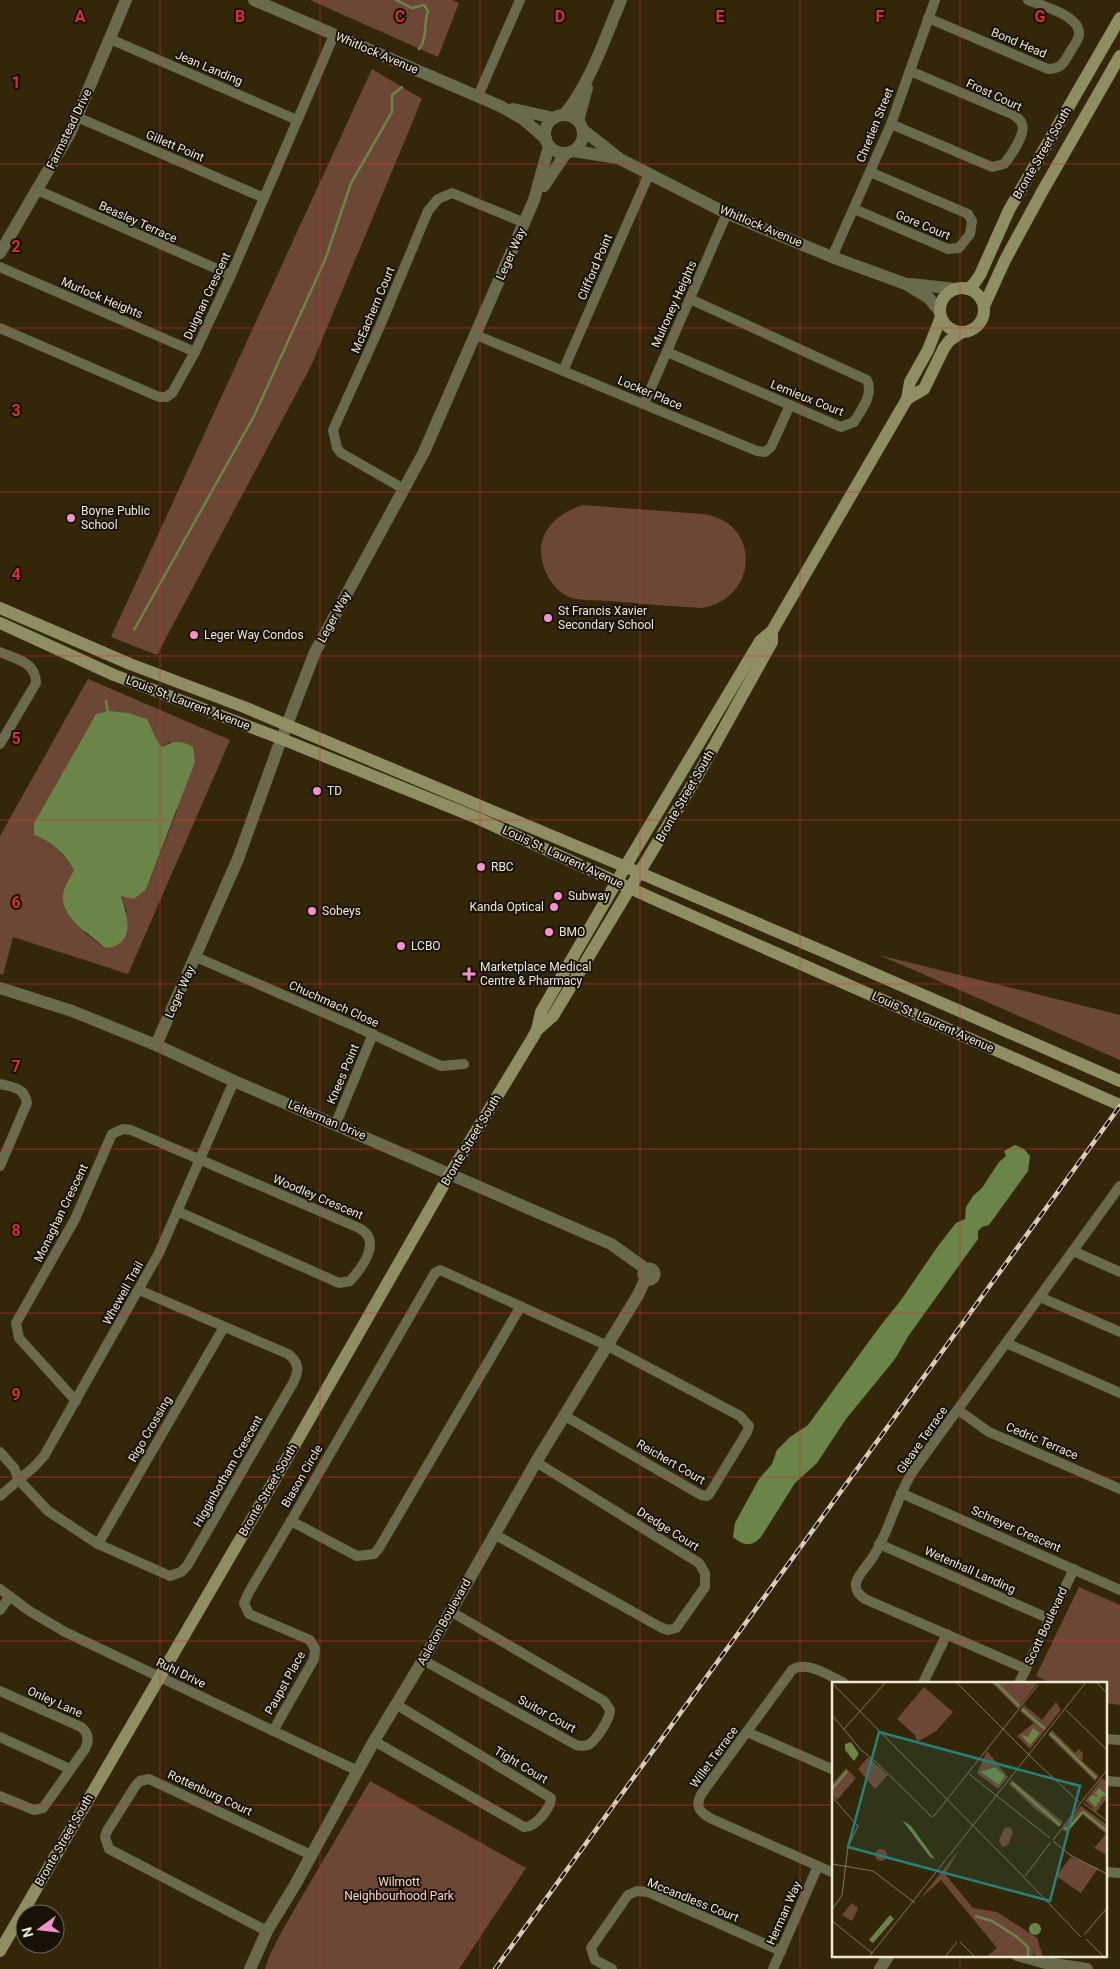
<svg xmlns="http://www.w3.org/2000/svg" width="1120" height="1969" font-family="Roboto,sans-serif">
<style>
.green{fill:#6d4735;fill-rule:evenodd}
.water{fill:#6b8549}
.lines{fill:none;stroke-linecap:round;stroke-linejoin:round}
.stream{stroke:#6b8549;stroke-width:2.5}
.minor{stroke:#6a6a4f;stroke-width:10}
.tertiary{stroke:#6a6a4f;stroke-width:12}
.secondary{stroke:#8f8e63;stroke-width:12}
.rail-casing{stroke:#d6cdbb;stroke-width:4.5}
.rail{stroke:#171106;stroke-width:2.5;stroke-dasharray:8;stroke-linecap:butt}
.grid{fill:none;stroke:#d73231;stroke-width:1;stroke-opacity:0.55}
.poi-dot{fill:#f790ce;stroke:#171106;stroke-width:2}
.labels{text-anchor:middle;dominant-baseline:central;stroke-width:4;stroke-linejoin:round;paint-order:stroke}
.street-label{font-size:12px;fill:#f0e8d7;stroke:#171106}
.poi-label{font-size:12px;fill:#f0e8d7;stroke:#171106;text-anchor:start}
.park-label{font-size:12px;fill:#f9d3c3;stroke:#171106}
.inset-river{fill:none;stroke:#6b8549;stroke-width:2.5}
.inset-road{fill:none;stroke:#7f745b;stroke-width:1}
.view{fill:#268178;fill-opacity:0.15;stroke:#268178;stroke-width:2.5}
.inset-edge{fill:none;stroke:#f0e8d7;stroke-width:2.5}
.grid-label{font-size:16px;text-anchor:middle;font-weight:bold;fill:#d73231;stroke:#171106;stroke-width:4;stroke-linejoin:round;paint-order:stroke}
</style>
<rect width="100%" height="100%" fill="#342709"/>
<g class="green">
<path d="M310,0H452L459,3L438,57Z"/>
<path d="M372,69L422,99L311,366L157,655L111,637Z"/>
<path d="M583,505L702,514C760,520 761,597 702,608C671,606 641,604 610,601C598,600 583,601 572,598C551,592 537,562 542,541C548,521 565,511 583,505Z"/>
<path d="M88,679L230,740L128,974L13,937L3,975L0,974V836ZM129,713L147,719C152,728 155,741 162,747L170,742L177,811L146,889L121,895L127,912L105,948L85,933L67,884L74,870C63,852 47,839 34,823L96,714Z"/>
<path d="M879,955L1120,1015V1060Z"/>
<path d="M1079,1587L1120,1605V1705L1106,1703V1683H1051L1036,1676Z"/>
<path d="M370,1781L526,1868L459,1969H265L270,1954L287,1922Z"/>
</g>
<g class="water">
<path d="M110,711L129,713L147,719C152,728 156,741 162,747C174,741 181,740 193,747L195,762L146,889L134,899L121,896C128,916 136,946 105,948C91,934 65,922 63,899C62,889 70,878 74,870C64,853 52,841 34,835V823L96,714Z"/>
<path d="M1015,1145L1024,1149L1030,1156L1028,1171L989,1225L982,1227L978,1231V1239L909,1335L895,1359L846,1419L817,1463L795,1483L761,1537C751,1548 743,1545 733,1537L735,1523L759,1479L772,1464L777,1450L790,1437L808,1425L878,1329L901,1300L938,1246L956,1223L965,1219L966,1207L973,1196L982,1188L999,1162L1006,1156L1004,1151Z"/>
</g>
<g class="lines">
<g class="stream">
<path d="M396,0L412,8L424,5L428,11C423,24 428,38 419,49"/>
<path d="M134,630L254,416L325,260L351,183L392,112V95L402,87"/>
<path d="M106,701L108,714"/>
</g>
<g class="minor">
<path d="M928,18L1048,69C1061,69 1064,63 1070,52C1073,47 1078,41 1079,35C1081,16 1043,6 1028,0"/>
<path d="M110,39L297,120"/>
<path d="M478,96L520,0"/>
<path d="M77,117L264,198"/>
<path d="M891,124L992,167L1004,164C1010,157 1026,134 1022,124C1021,120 1017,118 1014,115L910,71"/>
<path d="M37,190L231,275"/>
<path d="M854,209L948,249L959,248L970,234L972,221L968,214L870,172"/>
<path d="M832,257L891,124L935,0"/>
<path d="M0,267L195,352"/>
<path d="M0,328L159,397H166L172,393L195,352L231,275L334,35"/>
<path d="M476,335L757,451L765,452L771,447L790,405"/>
<path d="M667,352L841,427L854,422C861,410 874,395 867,380L690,299"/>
<path d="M563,371L649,174"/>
<path d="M644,404L727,213"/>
<path d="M404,489L341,453L337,448L333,430L380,326L428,211L438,199L452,193L525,223"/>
<path d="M0,652C16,659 36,662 36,683L0,744"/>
<path d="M196,957L350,1024L441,1066L464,1064"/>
<path d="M0,1084C13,1087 25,1088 27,1103L0,1166"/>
<path d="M336,1123L373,1034"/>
<path d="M1073,1251L1120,1272"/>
<path d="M1040,1297L1120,1332"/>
<path d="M521,1306L379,1548L374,1554L357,1556L291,1521L432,1278L435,1273L440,1270L606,1345L740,1416L749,1426L747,1432L710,1493L707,1496L701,1495L565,1416"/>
<path d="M1006,1343L1120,1393"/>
<path d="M76,1401L19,1338L16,1323L75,1219L112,1134L123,1129L131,1130L359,1228C383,1240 362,1268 350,1281L339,1283L177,1211"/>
<path d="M958,1410L989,1432L1120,1489"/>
<path d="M0,1452L14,1468L19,1480L48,1511L98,1544L170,1576L181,1572L187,1566L293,1383C299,1371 300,1363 288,1354L139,1290"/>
<path d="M901,1493L1120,1590"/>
<path d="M0,1496L35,1466L44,1456L159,1253L234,1081"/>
<path d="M494,1534L660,1627L668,1630L676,1628L705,1587V1573L699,1563L536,1462"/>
<path d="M98,1544L224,1327"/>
<path d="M879,1544L1050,1619"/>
<path d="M0,1589L28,1610L65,1632L358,1771"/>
<path d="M0,1610L10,1596"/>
<path d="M423,1660L576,1745C580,1746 584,1746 588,1745C596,1741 610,1719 610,1710L604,1701L450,1611"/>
<path d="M1026,1669L865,1599C859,1595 855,1591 856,1583C858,1574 868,1565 873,1557C890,1530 896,1498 913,1471L1120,1186"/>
<path d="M923,1683L947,1634"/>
<path d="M1019,1683L1074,1569"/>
<path d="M0,1691L81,1727C89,1733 89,1741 85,1749L43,1808L34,1810L0,1796"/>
<path d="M273,1731L314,1659L315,1649L310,1640L249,1614L244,1603L249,1592L291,1521"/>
<path d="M747,1732L834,1770"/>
<path d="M0,1737L70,1769"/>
<path d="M1106,1739L1120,1740"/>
<path d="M374,1741L524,1827C535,1828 551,1808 551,1798L397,1705"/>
<path d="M1106,1781L1120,1782"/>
<path d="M1106,1872L1120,1873"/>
<path d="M834,1873L712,1819C700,1813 694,1806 702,1793L792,1670C807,1660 829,1676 844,1683"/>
<path d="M267,1931L109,1849L105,1837L107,1831L136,1785L140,1781L149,1779L311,1855"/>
<path d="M612,1969L595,1960L591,1948L628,1895L637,1891L648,1892L781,1951"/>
<path d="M773,1969L818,1866"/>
</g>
<g class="tertiary">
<path d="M254,0L500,106L523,119L546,139"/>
<path d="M513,109L554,118"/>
<circle cx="564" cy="134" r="19"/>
<path d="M564,115C591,82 605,38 621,0"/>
<path d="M578,121L587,88"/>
<path d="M583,130L620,159L726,213L832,257L906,284L929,298L940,312"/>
<path d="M573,151L618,158"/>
<path d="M544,186L566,153"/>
<path d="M0,253L70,133L126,0"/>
<path d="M911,284L956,289"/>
<path d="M0,988L72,1011L156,1045L234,1081L611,1244L646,1269"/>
<path d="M156,1045L238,859L278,748L315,652L424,452L534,200L549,146"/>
<circle cx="649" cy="1274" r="5.5"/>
<path d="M1017,1955L1046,1963L1087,1969"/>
<path d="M250,1969L267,1931L295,1885L374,1741L423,1660L536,1462L638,1295L646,1278"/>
<path d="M880,1969L889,1955"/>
</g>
<g class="secondary">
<circle cx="962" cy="310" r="22"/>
<path d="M967,289L973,285L980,275L1009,210L1120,18"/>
<path d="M984,306L1005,260L1042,192L1120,56"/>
<path d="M907,399L924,389L944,348L949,341L962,332"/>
<path d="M0,608L130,664L244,707L626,867L827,953L1120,1081"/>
<path d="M0,623L114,675L282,739L477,818L656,900L1120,1105"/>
<path d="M537,1030L553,1016L698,775L772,642V631"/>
<path d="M0,1951L259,1507L450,1174L532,1039L537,1030L541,1012L631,857L760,641L772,631L907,399L910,382L928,350L941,317"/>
</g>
<g class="rail-casing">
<path id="rail" d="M495,1969L1120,1106"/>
</g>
<use href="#rail" class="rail"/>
</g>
<path class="grid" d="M160,0V1969M320,0V1969M480,0V1969M640,0V1969M800,0V1969M960,0V1683M0,164H1120M0,328H1120M0,492H1120M0,656H1120M0,820H1120M0,984H1120M0,1149H1120M0,1313H1120M0,1477H1120M0,1641H1120M0,1805H834M1106,1805H1120M960,1955V1969"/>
<g class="poi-dot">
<circle cx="71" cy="518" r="5"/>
<circle cx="548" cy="618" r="5"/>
<circle cx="194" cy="635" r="5"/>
<circle cx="317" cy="791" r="5"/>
<circle cx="481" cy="867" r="5"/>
<circle cx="558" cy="896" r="5"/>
<circle cx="554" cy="907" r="5"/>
<circle cx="312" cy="911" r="5"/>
<circle cx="549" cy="932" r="5"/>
<circle cx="401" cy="946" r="5"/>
<path d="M466.5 966.5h5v5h5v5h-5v5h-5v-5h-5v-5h5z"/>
</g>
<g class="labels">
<g class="street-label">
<text transform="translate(1019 43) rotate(23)">Bond Head</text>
<text transform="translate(377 53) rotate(23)">Whitlock Avenue</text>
<text transform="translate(209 68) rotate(23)">Jean Landing</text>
<text transform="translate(994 95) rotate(25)">Frost Court</text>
<text transform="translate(875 125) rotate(-68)">Chretien Street</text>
<text transform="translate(69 129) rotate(-64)">Farmstead Drive</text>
<text transform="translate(175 146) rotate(23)">Gillett Point</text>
<text transform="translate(1042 153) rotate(-60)">Bronte Street South</text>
<text transform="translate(138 222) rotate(24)">Beasley Terrace</text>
<text transform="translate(923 225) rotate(23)">Gore Court</text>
<text transform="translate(761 226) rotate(23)">Whitlock Avenue</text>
<text transform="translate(511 254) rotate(-66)">Leger Way</text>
<text transform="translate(595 267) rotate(-67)">Clifford Point</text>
<text transform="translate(207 296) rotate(-65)">Duignan Crescent</text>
<text transform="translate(102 298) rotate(23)">Murlock Heights</text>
<text transform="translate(674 304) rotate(-66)">Mulroney Heights</text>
<text transform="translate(373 310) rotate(-67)">McEachern Court</text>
<text transform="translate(650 393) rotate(23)">Locker Place</text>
<text transform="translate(807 398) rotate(22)">Lemieux Court</text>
<text transform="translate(334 617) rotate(-62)">Leger Way</text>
<text transform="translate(188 703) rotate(21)">Louis St. Laurent Avenue</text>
<text transform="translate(685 796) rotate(-60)">Bronte Street South</text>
<text transform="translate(563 857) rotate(25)">Louis St. Laurent Avenue</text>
<text transform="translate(180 992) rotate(-66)">Leger Way</text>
<text transform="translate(334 1004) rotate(24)">Chuchmach Close</text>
<text transform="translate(933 1022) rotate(24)">Louis St. Laurent Avenue</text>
<text transform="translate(343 1074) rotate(-67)">Knees Point</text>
<text transform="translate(327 1120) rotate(23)">Leiterman Drive</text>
<text transform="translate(471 1140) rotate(-59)">Bronte Street South</text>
<text transform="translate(318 1197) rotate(23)">Woodley Crescent</text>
<text transform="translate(61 1213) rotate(-64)">Monaghan Crescent</text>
<text transform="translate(123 1293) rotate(-61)">Whewell Trail</text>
<text transform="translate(150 1429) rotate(-60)">Rigo Crossing</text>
<text transform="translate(922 1440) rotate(-55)">Gleave Terrace</text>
<text transform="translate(1042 1441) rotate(23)">Cedric Terrace</text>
<text transform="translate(671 1462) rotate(30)">Reichert Court</text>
<text transform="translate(228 1471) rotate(-60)">Higginbotham Crescent</text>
<text transform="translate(302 1476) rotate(-60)">Biason Circle</text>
<text transform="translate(268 1490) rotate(-60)">Bronte Street South</text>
<text transform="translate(668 1529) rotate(32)">Dredge Court</text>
<text transform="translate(1016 1529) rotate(24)">Schreyer Crescent</text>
<text transform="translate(970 1570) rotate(24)">Wetenhall Landing</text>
<text transform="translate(444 1622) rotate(-61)">Asleton Boulevard</text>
<text transform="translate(1046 1626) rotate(-65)">Scott Boulevard</text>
<text transform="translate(181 1673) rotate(26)">Ruhl Drive</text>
<text transform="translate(285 1683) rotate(-61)">Paupst Place</text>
<text transform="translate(55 1702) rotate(24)">Onley Lane</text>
<text transform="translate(547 1714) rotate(29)">Suitor Court</text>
<text transform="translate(714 1757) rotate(-54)">Willet Terrace</text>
<text transform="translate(521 1765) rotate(31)">Tight Court</text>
<text transform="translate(210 1793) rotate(25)">Rottenburg Court</text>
<text transform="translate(64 1840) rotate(-60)">Bronte Street South</text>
<text transform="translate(693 1900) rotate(22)">Mccandless Court</text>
<text transform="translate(784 1913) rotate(-66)">Herman Way</text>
</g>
<g class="poi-label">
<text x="81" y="511">Boyne Public<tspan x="81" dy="14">School</tspan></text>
<text x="558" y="611">St Francis Xavier<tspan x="558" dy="14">Secondary School</tspan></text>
<text x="204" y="635">Leger Way Condos</text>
<text x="327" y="791">TD</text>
<text x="491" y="867">RBC</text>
<text x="568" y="896">Subway</text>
<text x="544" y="907" text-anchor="end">Kanda Optical</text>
<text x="322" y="911">Sobeys</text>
<text x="559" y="932">BMO</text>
<text x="411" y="946">LCBO</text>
<text x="480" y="967">Marketplace Medical<tspan x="480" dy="14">Centre &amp; Pharmacy</tspan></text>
</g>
<g class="park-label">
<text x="399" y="1882">Wilmott<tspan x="399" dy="14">Neighbourhood Park</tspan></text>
</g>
</g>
<g transform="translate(832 1682)">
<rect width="275" height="275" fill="#342709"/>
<path d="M159,0H206L186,27ZM92,5L121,30L104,49L85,60L83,53L65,37ZM224,20L229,28L198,67L185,54L202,41L188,29L192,23L210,38ZM220,48L243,71L246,67L251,71L250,79L267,94L263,99L216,53ZM155,69L176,95L166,107L145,91ZM162,85L173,94L167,103L149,91ZM36,75L56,93L43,107L26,87ZM14,86L24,96L5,118L0,113V102ZM270,96L275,100V116L264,130L253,119ZM180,98L231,140L227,145L202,126L177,102ZM249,124L275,143V178L273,172L262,166L274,152L250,132L235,151L230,147ZM178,145L181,150L176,163L170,165L167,159L172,146ZM43 173a6 6 0 1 1 12 0a6 6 0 1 1-12 0ZM127,168L113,192L141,226L165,230L205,256L211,275H204L202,271L199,275H154L165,266L109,198L88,217ZM239,175L266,186L249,211L224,194ZM20,221L26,226L20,239L10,233Z" fill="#6d4735" fill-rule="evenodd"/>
<path d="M201,46L208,51L198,63L189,53L196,55ZM19,60L27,72L22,79L13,68V62ZM163,85L173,94L167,103L148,90ZM267,106L275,113L269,115L267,121L263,119L266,122L263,125L256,117L261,113L267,115L263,111ZM70,138L79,144L103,177L98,175ZM58,233L62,237L41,261L37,258ZM197 247a6 6 0 1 1 12 0a6 6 0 1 1-12 0Z" fill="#6b8549"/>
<path class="inset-river" d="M163,0L187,24M190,27L213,47M218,51L264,96M180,101L228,143M0,107L15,89M232,146L236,147L251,130L275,149M143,234L160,239L185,255L196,265V275"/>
<path class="inset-road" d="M124,0L203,79M264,0L275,11M0,1L163,166M234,28L275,68M0,33L29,68L43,79L100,135M12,47L54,0M203,79L247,120M137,92L218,156M0,115L26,144M251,121L275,139M246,124L275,88M101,135L206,3M221,158L247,124M221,159L238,173L275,192M162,165L184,187M0,182L41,189L83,221M183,186L249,255M193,194L219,160M0,228L10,213L16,165L26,144M0,239L40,271M252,253L275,226M254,257L272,275M128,260L143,275M37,275L254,0M113,275L125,260"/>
<path class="view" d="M47,50L248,104L218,219L16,165Z"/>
<rect width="275" height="275" class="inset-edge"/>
</g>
<g class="grid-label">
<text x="80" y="22">A</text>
<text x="240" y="22">B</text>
<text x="400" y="22">C</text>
<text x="560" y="22">D</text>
<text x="720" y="22">E</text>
<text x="880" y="22">F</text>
<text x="1040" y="22">G</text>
<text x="16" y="88">1</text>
<text x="16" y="252">2</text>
<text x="16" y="416">3</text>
<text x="16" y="580">4</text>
<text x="16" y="744">5</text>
<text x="16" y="908">6</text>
<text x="16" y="1072">7</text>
<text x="16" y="1236">8</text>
<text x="16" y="1400">9</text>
</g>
<g transform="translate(40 1929) rotate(255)"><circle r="24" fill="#171106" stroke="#6e675a"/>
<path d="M0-4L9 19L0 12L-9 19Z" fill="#f790ce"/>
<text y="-8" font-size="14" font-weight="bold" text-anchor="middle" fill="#f0e8d7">N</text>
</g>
</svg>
